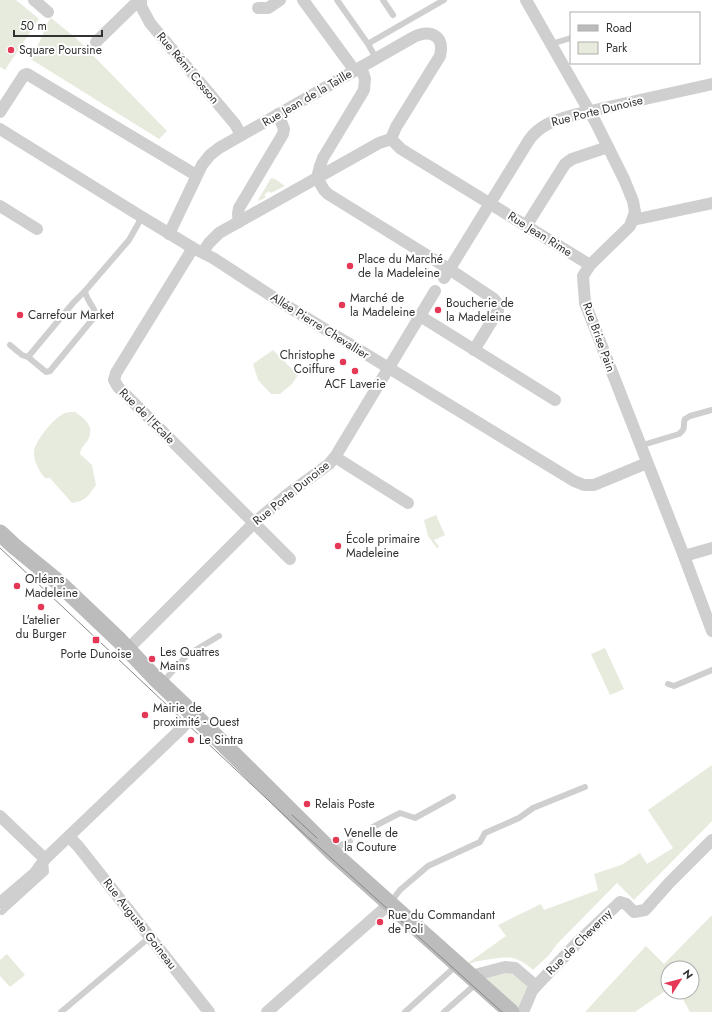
<svg xmlns="http://www.w3.org/2000/svg" width="712" height="1012" font-family="Jost,sans-serif">
<style>
.green{fill:#e6ebdd}
.lines{fill:none;stroke-linecap:round;stroke-linejoin:round}
.lane{stroke:#cfcfcf;stroke-width:6}
.street{stroke:#cfcfcf;stroke-width:12}
.secondary{stroke:#bcbcbc;stroke-width:17}
.tram{stroke:#878787;stroke-width:1}
.poi-dot{fill:#e53857;stroke:#fff;stroke-width:1.5}
.labels{text-anchor:middle;dominant-baseline:central;stroke-width:4;stroke-linejoin:round;paint-order:stroke}
.poi-label{font-size:12px;fill:#323232;stroke:#fff;text-anchor:start}
.street-label{font-size:12px;fill:#323232;stroke:#fff}
</style>
<rect width="100%" height="100%" fill="#fff"/>
<g class="green">
<path d="M0,0H16L39,19L5,70L0,67Z"/>
<path d="M51,18L77,39L167,131L159,139L29,58L39,43L48,22Z"/>
<path d="M271,178L275,179L285,186L271,193L269,191L264,195L266,197L259,201L258,200Z"/>
<path d="M273,350L298,375L292,384L280,394H271L258,380L253,364Z"/>
<path d="M75,412C85,419 95,426 88,440C85,445 81,447 80,454L92,465L96,485C88,496 86,501 72,503L50,478H45C39,471 34,462 34,453C34,442 53,419 63,414C66,412 71,412 75,412Z"/>
<path d="M436,515L445,535L434,540L439,547L437,548L428,536L424,520Z"/>
<path d="M605,648L624,689L610,695L591,654Z"/>
<path d="M712,765V821L634,900L617,883L558,943L548,956L533,970C517,955 506,956 485,960C480,961 474,961 470,964L468,963L506,936L498,925L541,904L544,910L598,890L594,874L621,865L640,853L647,864L673,848L648,810Z"/>
<path d="M712,915V1012H690L679,992H692V968H668V989L635,1012H585L646,946L664,964Z"/>
<path d="M7,954L25,975L10,987L0,976V960Z"/>
<path d="M508,971L526,982L528,988L519,1009L484,977Z"/>
</g>
<g class="lines">
<g class="lane">
<path d="M337,0L368,44L376,58"/>
<path d="M383,0L393,15"/>
<path d="M371,42L444,0"/>
<path d="M551,44L571,38"/>
<path d="M10,345L22,355L28,357L46,372L50,371L96,315C94,306 86,300 85,291"/>
<path d="M28,357L73,303L85,291L129,240L142,217"/>
<path d="M646,444L679,434C687,428 682,426 685,419L690,416L712,410"/>
<path d="M162,683L187,655L219,636"/>
<path d="M668,684L674,686L712,670"/>
<path d="M373,827L400,813L415,818L453,797"/>
<path d="M335,852L341,845L350,841"/>
<path d="M390,903L400,890L428,866L480,842L485,833L519,818L533,808L585,787"/>
<path d="M2,912L46,872L45,860"/>
<path d="M61,1012L150,937"/>
<path d="M405,1012L457,965"/>
<path d="M444,1012L477,983"/>
</g>
<g class="street">
<path d="M34,0L48,12"/>
<path d="M141,0V6L150,23L235,124L241,135"/>
<path d="M303,0L355,71"/>
<path d="M526,0L596,123L624,179L633,201L635,212L630,226L590,265L583,276L585,303L684,556L712,631"/>
<path d="M258,8H268L280,0"/>
<path d="M96,42L139,0"/>
<path d="M361,67L365,79L364,90L323,158L320,166L317,178L324,190L328,194L449,269L494,299L497,303L498,311L474,350"/>
<path d="M0,112L24,75L27,74L196,175"/>
<path d="M0,129L142,217L193,248L213,258L279,301L574,481L584,485H594L647,463"/>
<path d="M391,139L401,149L590,265"/>
<path d="M0,206L37,229"/>
<path d="M633,220L712,203"/>
<path d="M239,222L238,214L239,208L283,134L284,129L278,114"/>
<path d="M526,226L565,164L572,159L608,147"/>
<path d="M169,234L202,165L210,155L219,148L412,38C429,29 445,34 440,56L396,127L391,139"/>
<path d="M193,248L116,373L114,380L118,387L290,559"/>
<path d="M203,252L209,243L219,233L379,143L391,139"/>
<path d="M444,278L529,140C541,123 559,119 577,114L712,84"/>
<path d="M420,316L555,400"/>
<path d="M335,457L408,503"/>
<path d="M684,556L712,548"/>
<path d="M128,649L254,523L288,494L329,464L335,457L435,291"/>
<path d="M0,816L45,859"/>
<path d="M69,837L78,846L209,1012"/>
<path d="M0,903L35,873L45,859L181,729L194,715"/>
<path d="M471,976L505,967L515,968L536,986"/>
<path d="M267,1012L386,907L390,903"/>
<path d="M523,1012L532,991L536,986L579,941L620,902L626,904L634,912L645,910L670,882L712,840"/>
</g>
<path class="secondary" d="M0,533L14,546L58,582L119,640L155,678L194,715L333,853L511,1012"/>
<g class="tram">
<path d="M0,548L301,831L502,1012"/>
<path d="M292,815L317,838"/>
</g>
</g>
<g class="poi-dot">
<circle cx="11" cy="50" r="4"/>
<circle cx="350" cy="266" r="4"/>
<circle cx="342" cy="305" r="4"/>
<circle cx="438" cy="310" r="4"/>
<circle cx="20" cy="315" r="4"/>
<circle cx="343" cy="362" r="4"/>
<circle cx="355" cy="371" r="4"/>
<circle cx="338" cy="546" r="4"/>
<circle cx="17" cy="586" r="4"/>
<circle cx="41" cy="607" r="4"/>
<rect x="92" y="636" width="8" height="8" rx="2"/>
<circle cx="152" cy="659" r="4"/>
<circle cx="145" cy="715" r="4"/>
<circle cx="191" cy="740" r="4"/>
<circle cx="307" cy="804" r="4"/>
<circle cx="336" cy="840" r="4"/>
<circle cx="380" cy="922" r="4"/>
</g>
<g class="labels">
<g class="poi-label">
<text x="19" y="50">Square Poursine</text>
<text x="358" y="259">Place du Marché<tspan x="358" dy="14">de la Madeleine</tspan></text>
<text x="350" y="298">Marché de<tspan x="350" dy="14">la Madeleine</tspan></text>
<text x="446" y="303">Boucherie de<tspan x="446" dy="14">la Madeleine</tspan></text>
<text x="28" y="315">Carrefour Market</text>
<text x="335" y="355" text-anchor="end">Christophe<tspan x="335" dy="14">Coiffure</tspan></text>
<text x="355" y="384" text-anchor="middle">ACF Laverie</text>
<text x="346" y="539">École primaire<tspan x="346" dy="14">Madeleine</tspan></text>
<text x="25" y="579">Orléans<tspan x="25" dy="14">Madeleine</tspan></text>
<text x="41" y="620" text-anchor="middle">L'atelier<tspan x="41" dy="14">du Burger</tspan></text>
<text x="160" y="652">Les Quatres<tspan x="160" dy="14">Mains</tspan></text>
<text x="96" y="654" text-anchor="middle">Porte Dunoise</text>
<text x="153" y="708">Mairie de<tspan x="153" dy="14">proximité - Ouest</tspan></text>
<text x="199" y="740">Le Sintra</text>
<text x="315" y="804">Relais Poste</text>
<text x="344" y="833">Venelle de<tspan x="344" dy="14">la Couture</tspan></text>
<text x="388" y="915">Rue du Commandant<tspan x="388" dy="14">de Poli</tspan></text>
</g>
<g class="street-label">
<text transform="translate(188 68) rotate(50)">Rue Rémi Cosson</text>
<text transform="translate(307 98) rotate(-30)">Rue Jean de la Taille</text>
<text transform="translate(597 111) rotate(-14)">Rue Porte Dunoise</text>
<text transform="translate(540 234) rotate(32)">Rue Jean Rime</text>
<text transform="translate(320 326) rotate(32)">Allée Pierre Chevallier</text>
<text transform="translate(599 337) rotate(70)">Rue Brise Pain</text>
<text transform="translate(147 416) rotate(45)">Rue de l'Ecale</text>
<text transform="translate(291 493) rotate(-39)">Rue Porte Dunoise</text>
<text transform="translate(140 924) rotate(52)">Rue Auguste Goineau</text>
<text transform="translate(579 942) rotate(-45)">Rue de Cheverny</text>
</g>
</g>
<rect x="570" y="12" width="130" height="52" fill="#ffffff" stroke="#adadad"/>
<rect x="578" y="25" width="20" height="6" fill="#bcbcbc" stroke="#adadad"/>
<text x="606" y="32" font-size="12" fill="#323232">Road</text>
<rect x="578" y="42" width="20" height="12" fill="#e6ebdd" stroke="#adadad"/>
<text x="606" y="52" font-size="12" fill="#323232">Park</text>
<g transform="translate(680 980) rotate(54)"><circle r="19" fill="#ffffff" stroke="#adadad"/>
<path d="M0-3L7 15L0 10L-7 15Z" fill="#e53857"/>
<text y="-6" font-size="11" font-weight="bold" text-anchor="middle" fill="#323232">N</text>
</g>
<path d="M14 30v6h88v-6" fill="none" stroke="#323232" stroke-width="2"/>
<text x="20" y="30" font-size="12" fill="#323232" stroke="#ffffff" stroke-width="3" paint-order="stroke">50 m</text>
</svg>
